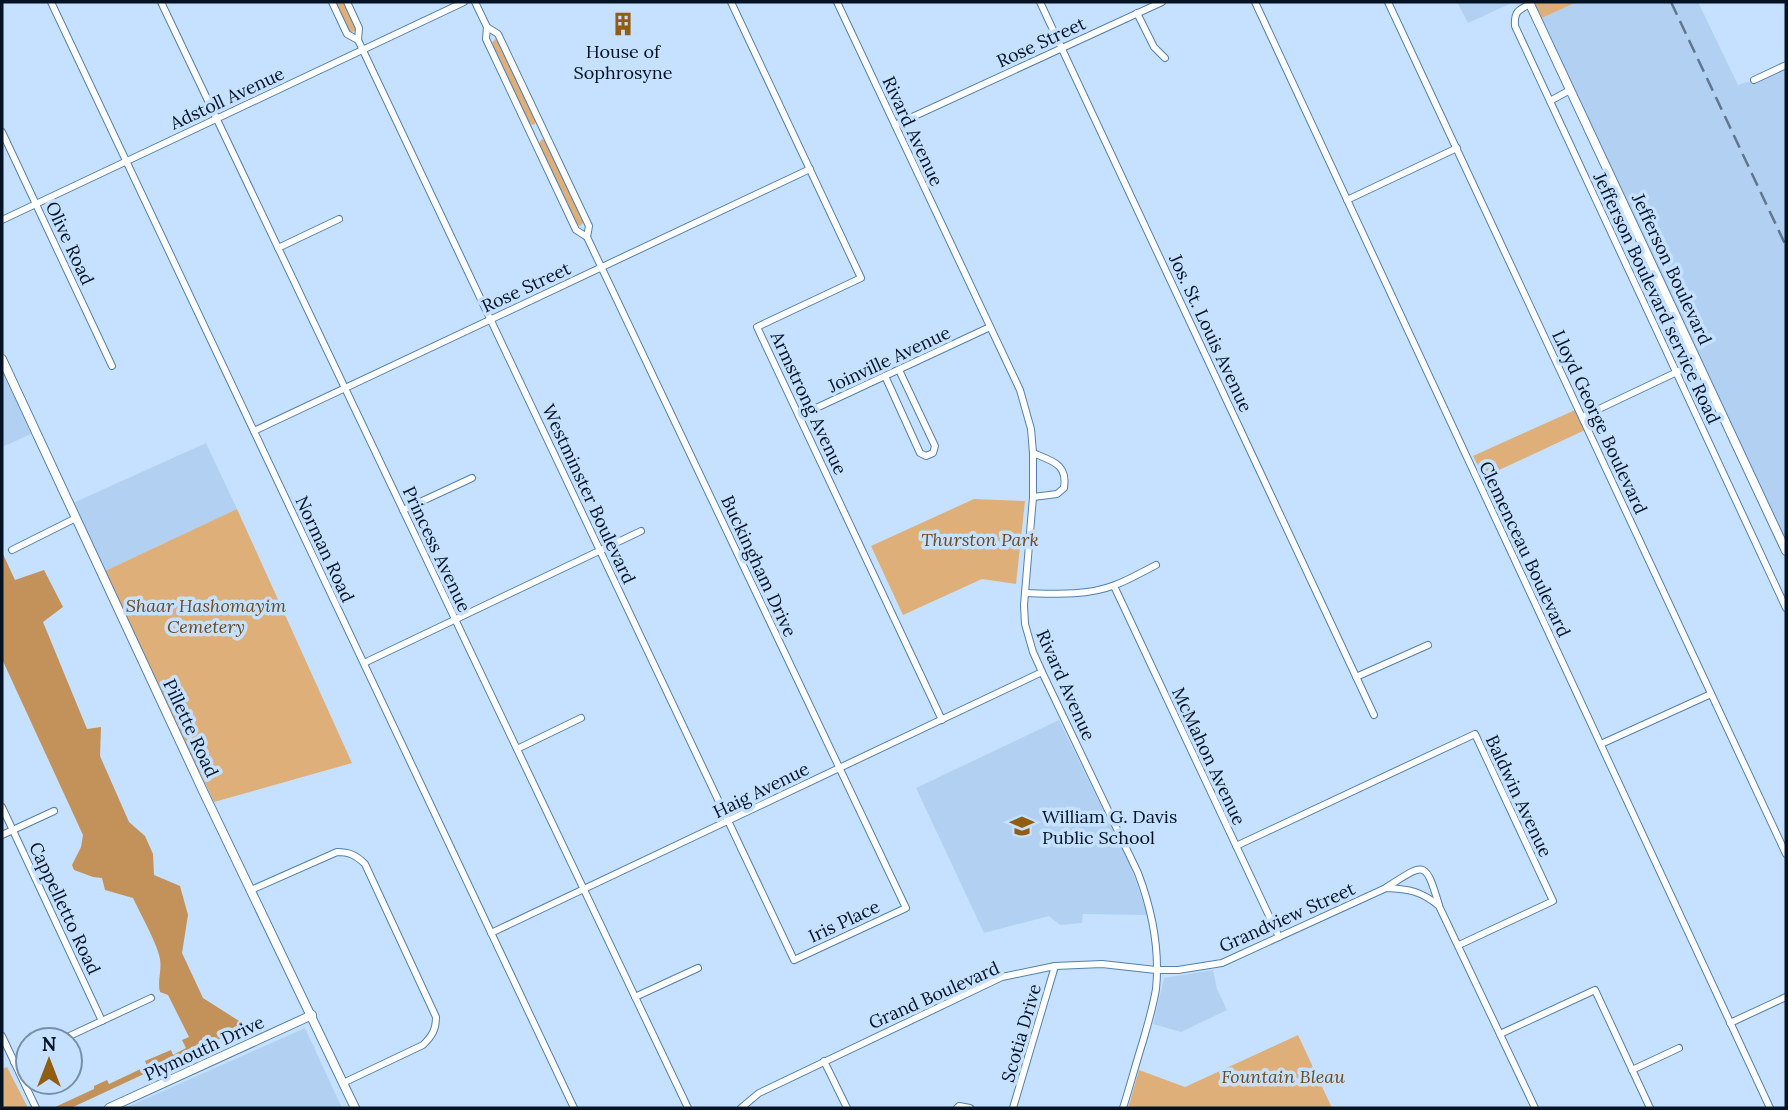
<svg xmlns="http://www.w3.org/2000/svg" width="1788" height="1110" font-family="Lora,serif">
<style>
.built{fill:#b2d1f2}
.green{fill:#dfaf79}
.forest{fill:#c2925a}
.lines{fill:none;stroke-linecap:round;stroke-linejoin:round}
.minor-casing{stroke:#5480ad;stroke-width:8}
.tertiary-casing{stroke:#5480ad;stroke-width:10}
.minor{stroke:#fff;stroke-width:6}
.tertiary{stroke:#fff;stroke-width:8}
.rail{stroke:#61778f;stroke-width:2.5;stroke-dasharray:14 7;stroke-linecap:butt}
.labels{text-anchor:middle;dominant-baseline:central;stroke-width:7;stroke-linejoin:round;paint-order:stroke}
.street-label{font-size:18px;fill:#031324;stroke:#c5e1ff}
.poi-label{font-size:18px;fill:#031324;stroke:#c5e1ff}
.park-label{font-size:18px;font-style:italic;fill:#6d4b20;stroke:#c5e1ff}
</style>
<rect width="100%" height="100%" fill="#c5e1ff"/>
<g class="built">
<path d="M1457,2H1514L1468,23Z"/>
<path d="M1577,2H1698L1738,85L1754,80L1786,65V540L1542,18Z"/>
<path d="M2,370L31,434L2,447Z"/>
<path d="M206,443L237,509L105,571L73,503Z"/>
<path d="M1059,720L1129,863L1137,884L1147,915L1083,914L1082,923L1060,925L1049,916L984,933L916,788Z"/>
<path d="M1213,970L1217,989L1227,1010L1181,1032L1153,1024L1164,978Z"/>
<path d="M305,1028L342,1108H125Z"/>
</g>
<g class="green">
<path d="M335,2H343L356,28L355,31L351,32L348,30Z"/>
<path d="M1534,2H1577L1542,18Z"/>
<path d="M495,39L498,41L536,121L535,124L532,125L529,123L492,43Z"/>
<path d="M542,139L545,141L584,222L580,226L577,224L539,143Z"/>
<path d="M1575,410L1585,430L1484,477L1473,456Z"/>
<path d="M974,499L1025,501L1016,584L982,579L903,615L871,546Z"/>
<path d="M237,509L352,763L214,802L105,571Z"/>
<path d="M1298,1035L1332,1108H1128L1139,1070L1185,1087Z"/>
<path d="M7,1067L28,1108H2V1069Z"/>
</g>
<path class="forest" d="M2,552L15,580L44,570L63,607L43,622L87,729L101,727L100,756L129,822L145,836L153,854L154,875L180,886L188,915L182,953L203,998L247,1026L71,1108H53L94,1089V1086L107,1080L109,1084L147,1066L145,1061L171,1050L173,1055L186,1048L182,1040L189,1037L168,995L160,992C157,981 162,971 160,959C158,945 140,913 133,898L105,890L102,878L93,877L74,870L72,865L81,847L83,835L2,659Z"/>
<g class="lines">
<g class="minor-casing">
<g id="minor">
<path d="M51,2L574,1108"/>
<path d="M161,2L688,1108"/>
<path d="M332,2L347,34L358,40"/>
<path d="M347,2L359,28L358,40L794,960L906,908L587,237L576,230L486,39L487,27L475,2"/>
<path d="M731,2L861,278L757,327L942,720"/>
<path d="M837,2L1020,390L1031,429L1033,453V497L1024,605L1025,624L1033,652L1042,672L1138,873C1152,910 1160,949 1156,989C1153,1007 1148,1024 1143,1041C1136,1063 1130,1086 1123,1108"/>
<path d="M1040,2L1374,715"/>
<path d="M1255,2L1770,1108"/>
<path d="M1388,2L1786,854"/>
<path d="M1530,4C1518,10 1514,12 1515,26L1786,608"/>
<path d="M1137,13L1154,47L1165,58"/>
<path d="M487,27L498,34L589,226L587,237"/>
<path d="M1754,80L1786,65"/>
<path d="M1550,101L1570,90"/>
<path d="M895,125L1162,2"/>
<path d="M2,132L112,366"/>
<path d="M1347,200L1457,148"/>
<path d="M2,220L464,2"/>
<path d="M278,248L339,219"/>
<path d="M885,376L920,453L926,456L933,453L935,446L899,370"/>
<path d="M799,416L990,327"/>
<path d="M1582,417L1698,362"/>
<path d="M254,431L810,169"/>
<path d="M1033,497L1057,494L1064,488C1068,464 1052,461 1033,453"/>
<path d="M403,510L472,478"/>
<path d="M12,550L76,518"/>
<path d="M1114,586L1279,937"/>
<path d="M1025,593C1055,594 1087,596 1115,585C1129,580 1142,572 1156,565"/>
<path d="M364,663L641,531"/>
<path d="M1356,677L1428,645"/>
<path d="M1601,744L1711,694"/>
<path d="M517,749L581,718"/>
<path d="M2,807L102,1021"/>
<path d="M2,835L54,811"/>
<path d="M1236,846L1475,734L1553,901L1459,945"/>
<path d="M1387,887C1425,863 1425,859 1439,905"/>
<path d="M251,890L337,852C349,852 356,855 365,864L436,1017C436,1030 432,1036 423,1045L343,1083"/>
<path d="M491,933L1042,672"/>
<path d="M635,997L698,968"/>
<path d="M1730,1023L1786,997"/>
<path d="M1500,1034L1595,990L1650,1108"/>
<path d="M2,1036L36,1108"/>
<path d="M61,1040L151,998"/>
<path d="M824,1061L847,1108"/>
<path d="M14,1062L28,1055"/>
<path d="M1632,1070L1679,1048"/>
<path d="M741,1108L759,1093L1002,977L1055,966L1102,964L1156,970H1178L1222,963L1386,888C1409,889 1421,891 1439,906L1535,1108"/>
<path d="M957,1108L959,1106L970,1108"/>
<path d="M1013,1108L1055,966"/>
</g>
</g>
<g class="tertiary-casing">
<g id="tertiary">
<path d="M1529,2L1786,551"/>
<path d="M2,359L203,791L355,1108"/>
<path d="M109,1108L312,1015"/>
</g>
</g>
<use href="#minor" class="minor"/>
<use href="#tertiary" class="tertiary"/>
<path class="rail" d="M1671,2L1786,246"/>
</g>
<defs>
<g id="building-bare" transform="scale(1.89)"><path d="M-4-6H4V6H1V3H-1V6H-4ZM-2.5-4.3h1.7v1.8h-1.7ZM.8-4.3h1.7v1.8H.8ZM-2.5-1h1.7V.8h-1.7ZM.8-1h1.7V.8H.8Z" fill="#915d10" stroke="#c5e1ff" stroke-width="2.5" paint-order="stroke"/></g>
<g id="school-bare" transform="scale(1.89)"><path d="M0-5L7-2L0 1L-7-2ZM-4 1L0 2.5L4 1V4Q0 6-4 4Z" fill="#915d10" stroke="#c5e1ff" stroke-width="2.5" paint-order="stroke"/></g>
</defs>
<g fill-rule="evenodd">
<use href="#building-bare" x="623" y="24"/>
<use href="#school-bare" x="1022" y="826"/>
</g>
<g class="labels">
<g class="street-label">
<text transform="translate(1041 42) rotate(-25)">Rose Street</text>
<text transform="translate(227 98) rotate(-25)">Adstoll Avenue</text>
<text transform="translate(913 131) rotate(65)">Rivard Avenue</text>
<text transform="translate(70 243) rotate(65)">Olive Road</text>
<text transform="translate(1672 269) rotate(65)">Jefferson Boulevard</text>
<text transform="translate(526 287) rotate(-25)">Rose Street</text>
<text transform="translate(1657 298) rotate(65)">Jefferson Boulevard service Road</text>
<text transform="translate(1211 333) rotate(65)">Jos. St. Louis Avenue</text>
<text transform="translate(889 359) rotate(-25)">Joinville Avenue</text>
<text transform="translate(809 403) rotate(65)">Armstrong Avenue</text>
<text transform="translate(1600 422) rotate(65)">Lloyd George Boulevard</text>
<text transform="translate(589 494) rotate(65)">Westminster Boulevard</text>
<text transform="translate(325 549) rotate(65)">Norman Road</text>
<text transform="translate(437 549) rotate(65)">Princess Avenue</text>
<text transform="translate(1525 549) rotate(65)">Clemenceau Boulevard</text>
<text transform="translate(759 566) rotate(65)">Buckingham Drive</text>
<text transform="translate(1066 685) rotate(66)">Rivard Avenue</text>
<text transform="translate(191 728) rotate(65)">Pillette Road</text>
<text transform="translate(1209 756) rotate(65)">McMahon Avenue</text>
<text transform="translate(761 790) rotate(-26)">Haig Avenue</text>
<text transform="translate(1519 796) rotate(65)">Baldwin Avenue</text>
<text transform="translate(65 908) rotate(65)">Cappelletto Road</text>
<text transform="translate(1287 917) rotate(-24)">Grandview Street</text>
<text transform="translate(844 921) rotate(-25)">Iris Place</text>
<text transform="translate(934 995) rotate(-24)">Grand Boulevard</text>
<text transform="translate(1021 1033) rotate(-74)">Scotia Drive</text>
<text transform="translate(204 1048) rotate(-25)">Plymouth Drive</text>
</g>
<g class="poi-label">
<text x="623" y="51">House of<tspan x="623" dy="21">Sophrosyne</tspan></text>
<text x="1042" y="816" text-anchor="start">William G. Davis<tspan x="1042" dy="21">Public School</tspan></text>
</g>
<g class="park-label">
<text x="980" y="539">Thurston Park</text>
<text x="206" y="605">Shaar Hashomayim<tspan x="206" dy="21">Cemetery</tspan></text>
<text x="1283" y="1076">Fountain Bleau</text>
</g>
</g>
<rect width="1788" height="1110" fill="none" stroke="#031324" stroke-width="7"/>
<g transform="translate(49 1061)"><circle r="33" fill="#c5e1ff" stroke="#778fa7" stroke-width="2"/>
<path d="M0-5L12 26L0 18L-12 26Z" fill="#915d10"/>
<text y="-10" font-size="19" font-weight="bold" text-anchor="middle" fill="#031324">N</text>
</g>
</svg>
